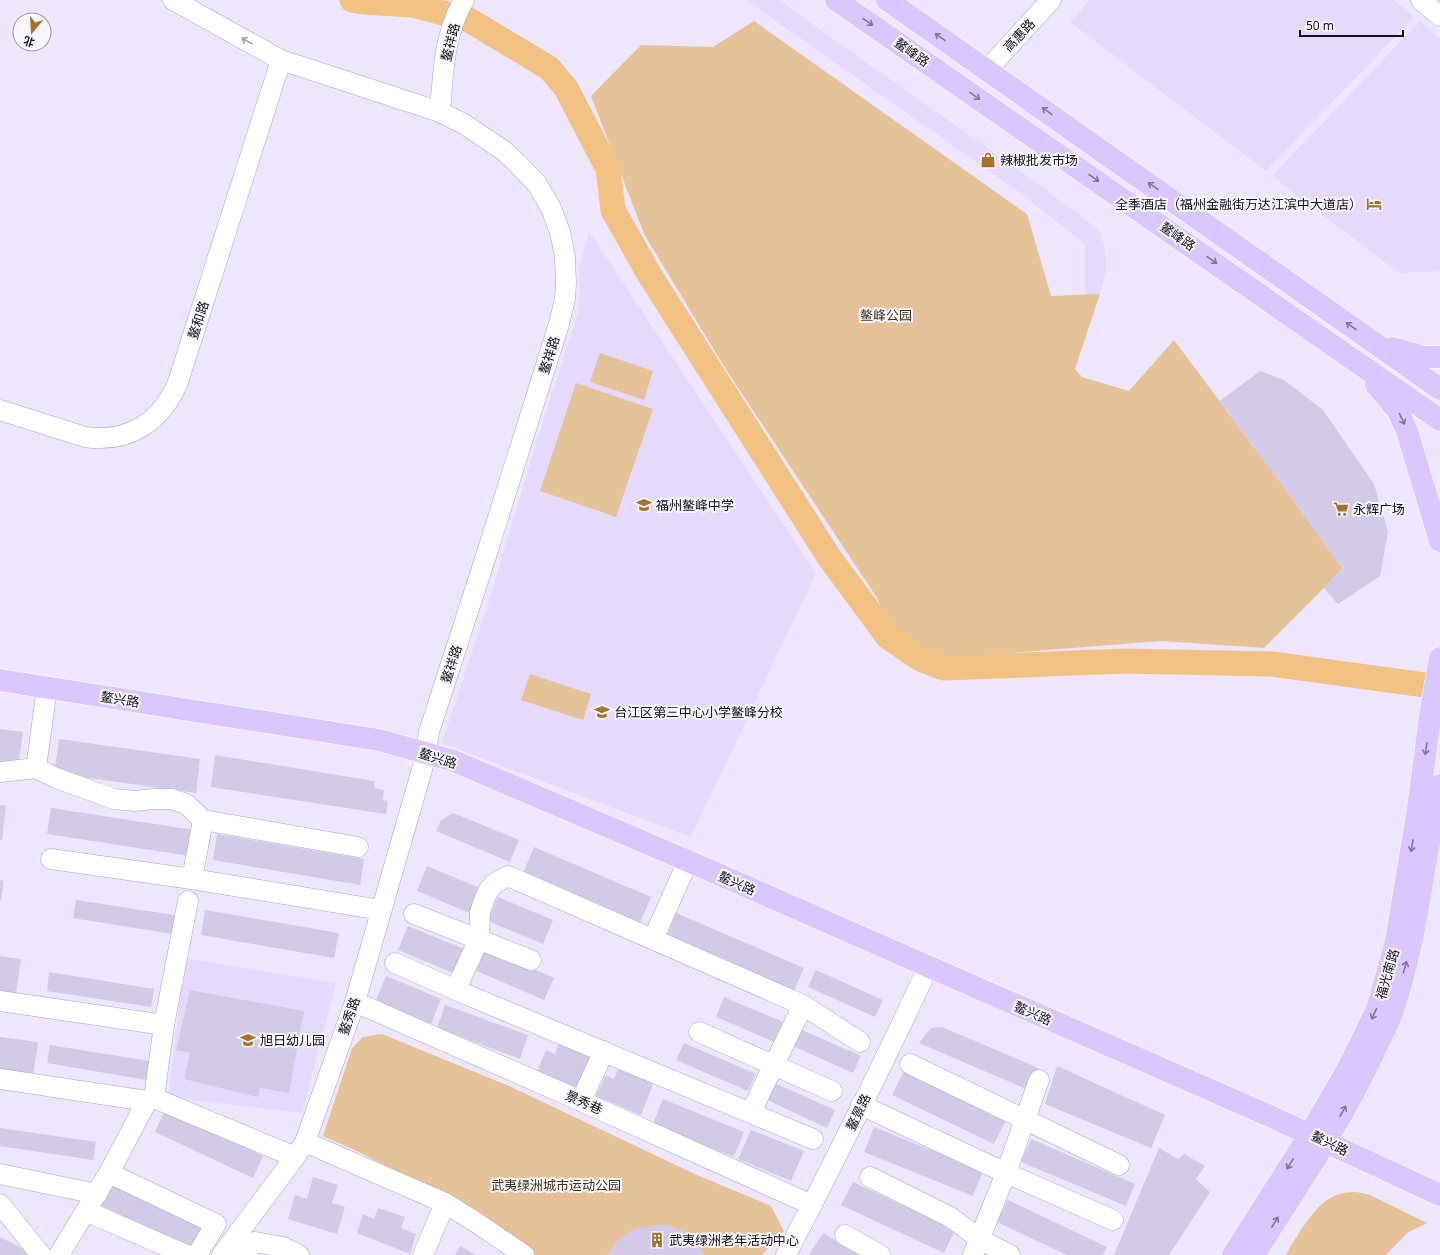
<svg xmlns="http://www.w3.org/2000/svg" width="1440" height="1255" font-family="'Noto Sans','Noto Sans SC',sans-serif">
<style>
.built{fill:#e5d9fe}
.green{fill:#e5c298}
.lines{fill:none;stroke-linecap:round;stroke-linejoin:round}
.river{stroke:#f2c184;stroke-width:25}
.building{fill:#d3cae8}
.minor-casing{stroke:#ada4c1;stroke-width:21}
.major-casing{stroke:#fff;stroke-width:23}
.minor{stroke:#fff;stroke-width:20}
.major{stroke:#dac7fd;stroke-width:22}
.oneway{stroke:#807597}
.oneway2{stroke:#a19fa3}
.labels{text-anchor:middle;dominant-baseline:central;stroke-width:4;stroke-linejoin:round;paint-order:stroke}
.street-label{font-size:13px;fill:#13101a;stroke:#f8f6fd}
.poi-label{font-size:13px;fill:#13101a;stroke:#f8f6fd;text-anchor:start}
.park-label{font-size:13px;fill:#473217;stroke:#f8f6fd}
</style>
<rect width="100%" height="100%" fill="#ede6fe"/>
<g class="built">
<path d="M746,0H780L823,32L1027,176L1095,227L1099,232L1104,245L1106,258V271L1100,294L1085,295V244L1019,192Z"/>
<path d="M1090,0H1394L1414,17L1266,171L1070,22Z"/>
<path d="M1420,21L1440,39V271L1399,273L1272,176Z"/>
<path d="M589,232L816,573L691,837L442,743L487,607L538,437L578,313L580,291L579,269Z"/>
<path d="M185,958L336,983L302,1113L168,1097Z"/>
</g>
<g class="green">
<path d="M754,21L1027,214L1051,296L1100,294L1075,369L1082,377L1129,391L1174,340L1283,486L1343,569L1264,648L1161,641L947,658C911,648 891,633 877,598L725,368L644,234L591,96L641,45L713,47Z"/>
<path d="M600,353L653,371L644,400L590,382Z"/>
<path d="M576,383L653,409L616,517L540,491Z"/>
<path d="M530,674L591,694L583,720L521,700Z"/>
<path d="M382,1034L509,1086L697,1175L771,1206L784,1231L762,1255H534L438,1192L359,1152L323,1136L352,1048L363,1037Z"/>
<path d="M1357,1192L1370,1195L1427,1223L1407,1233L1386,1255H1286C1295,1238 1315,1205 1332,1197C1340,1193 1348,1192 1357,1192Z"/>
</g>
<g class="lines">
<path class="river" d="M352,0L363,2L413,5L469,20L549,68L566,88L608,169L613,210L649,274L829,557L888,637L920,659L944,668L1124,661L1272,664L1440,687"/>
</g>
<g class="building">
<path d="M1260,371L1284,380L1323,410L1374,484L1388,532L1380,576L1338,604L1324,588L1343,569L1283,486L1220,401Z"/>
<path d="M0,729L23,732L18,767L0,764Z"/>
<path d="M59,739L200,759L196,793L54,773Z"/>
<path d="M215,755L374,781L375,788L384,790L383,800L388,801L386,814L211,787Z"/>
<path d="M0,805L6,806L2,840H0Z"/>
<path d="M51,808L194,830L190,856L47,834Z"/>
<path d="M453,813L519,840L510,862L436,831L441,820Z"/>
<path d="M217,834L364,859L360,885L213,860Z"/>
<path d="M534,847L651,897L640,923L523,873Z"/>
<path d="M427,866L482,889L472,914L417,891Z"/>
<path d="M0,880L4,881L1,900H0Z"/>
<path d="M498,897L553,920L543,944L488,921Z"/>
<path d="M76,900L181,916L178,935L73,918Z"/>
<path d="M205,910L339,933L334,958L201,935Z"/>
<path d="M676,913L804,968L792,995L665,940Z"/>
<path d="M408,926L464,949L453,973L398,950Z"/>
<path d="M481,946L554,978L544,1000L472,969Z"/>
<path d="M0,956L21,959L16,994L0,991Z"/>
<path d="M816,970L883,1000L875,1017L808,987Z"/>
<path d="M49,972L154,989L151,1007L47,991Z"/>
<path d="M386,976L441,999L431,1024L376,1000Z"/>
<path d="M190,990L304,1011L289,1093L260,1088L258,1097L184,1079L190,1053L176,1050Z"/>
<path d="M724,997L788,1024L779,1044L716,1017Z"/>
<path d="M445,1005L528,1035L520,1059L437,1028Z"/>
<path d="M793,1026L861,1056L853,1073L786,1043Z"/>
<path d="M942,1027L1043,1070L1033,1092L919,1043L931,1028Z"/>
<path d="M0,1037L38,1042L33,1077L0,1072Z"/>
<path d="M559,1042L595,1057L581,1090L537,1071L546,1050L555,1054Z"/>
<path d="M684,1043L756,1074L748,1091L676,1060Z"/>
<path d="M50,1045L155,1062L152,1081L47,1063Z"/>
<path d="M1057,1066L1165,1115L1151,1148L1045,1104Z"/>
<path d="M619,1067L654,1082L641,1115L596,1096L606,1075L614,1079Z"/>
<path d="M904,1071L1006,1120L994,1144L892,1095Z"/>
<path d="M768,1080L835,1110L827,1128L761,1097Z"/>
<path d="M663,1099L744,1132L734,1157L653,1124Z"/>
<path d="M165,1110L263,1156L253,1178L155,1132Z"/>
<path d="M874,1127L983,1171L973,1196L864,1152Z"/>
<path d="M0,1128L96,1142L93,1160L0,1146Z"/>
<path d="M751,1130L804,1151L791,1181L738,1159Z"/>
<path d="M1031,1139L1135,1184L1126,1206L1021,1162Z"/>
<path d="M1159,1148L1178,1159L1184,1154L1205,1166L1196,1179L1210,1192L1169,1255H1114Z"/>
<path d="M313,1177L338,1185L332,1203L345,1207L337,1234L288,1219L295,1195L307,1199Z"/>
<path d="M108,1182L205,1227L195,1249L97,1204Z"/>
<path d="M853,1182L955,1230L944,1253L841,1205Z"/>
<path d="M1008,1200L1107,1247L1103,1255H1067L997,1222Z"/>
<path d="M378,1208L405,1217L401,1228L416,1234L410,1254L357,1233L363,1214L374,1219Z"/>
<path d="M657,1225H667L689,1233L700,1245L704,1255H606L619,1239L629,1232L638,1228Z"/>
<path d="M823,1233L860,1255H809Z"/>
<path d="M0,1237L35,1255H0Z"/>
<path d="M460,1246L476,1255H455Z"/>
</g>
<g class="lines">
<g class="minor-casing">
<g id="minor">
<path d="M173,0L281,60L440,112L464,124L504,151L517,163L537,184L551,208L560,232L565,257L566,283L565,299L559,324L485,559L429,732L423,766L355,1002L305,1142L295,1157L222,1255"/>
<path d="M1421,0L1440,16"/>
<path d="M987,70L1051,0"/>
<path d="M440,112C443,73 444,34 464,0"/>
<path d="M0,410L85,437C128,443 161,423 178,382L281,60"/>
<path d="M36,768L47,688"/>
<path d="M0,772L36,768L56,778L114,799L135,801L154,799H172L186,804L203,820L358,847"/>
<path d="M51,859L192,879L381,910"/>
<path d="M192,879L203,820"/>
<path d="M414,914L531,960"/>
<path d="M653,939L688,861"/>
<path d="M395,963L465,994L813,1139"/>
<path d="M456,989L479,939L480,912L485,898L488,891L494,884L508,876L803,1005L860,1042"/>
<path d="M0,1001L164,1025"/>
<path d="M355,1002L581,1101L812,1205"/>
<path d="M699,1032L832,1091"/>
<path d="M910,1064L1119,1165"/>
<path d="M0,1079L147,1101"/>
<path d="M154,1098L295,1157"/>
<path d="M581,1101L604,1051"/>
<path d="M861,1105L1006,1173L1113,1220"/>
<path d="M751,1112L803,1005"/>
<path d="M305,1142L445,1203L474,1221L524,1255"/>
<path d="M109,1173L216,1224L197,1255"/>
<path d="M0,1174L97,1194"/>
<path d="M870,1177L950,1217L980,1239L1010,1255"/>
<path d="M0,1204L41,1255"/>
<path d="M86,1211L186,1255"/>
<path d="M845,1235L880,1255"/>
<path d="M59,1255L109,1173L147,1101L154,1098L164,1025L188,901"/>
<path d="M244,1255L255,1242L283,1247L299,1255"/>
<path d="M423,1255L445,1203"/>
<path d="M786,1255C835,1160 884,1064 928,967"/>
<path d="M973,1255L1006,1173L1039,1080"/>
</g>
</g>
<g class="major-casing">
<g id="major">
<path d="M836,0L1440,420"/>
<path d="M887,0L1440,389"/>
<path d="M1393,348L1424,357H1440"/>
<path d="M1376,385L1398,411L1407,431L1440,541"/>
<path d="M0,680L379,740L454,761L688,861L1272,1117L1440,1195"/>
<path d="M1233,1255L1310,1134L1347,1070L1377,1009L1396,941L1418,808L1431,710L1440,658"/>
<path d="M1254,1255C1296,1189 1340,1125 1373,1054C1379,1041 1387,1027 1392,1013C1418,939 1423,861 1440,785"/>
</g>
</g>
<use href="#minor" class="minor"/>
<use href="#major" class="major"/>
</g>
<defs><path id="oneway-shaft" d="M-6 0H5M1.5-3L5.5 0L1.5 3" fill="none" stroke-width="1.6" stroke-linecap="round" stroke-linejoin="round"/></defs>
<g class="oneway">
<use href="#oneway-shaft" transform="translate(868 22) rotate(35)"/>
<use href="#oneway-shaft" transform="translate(940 37) rotate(-145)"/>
<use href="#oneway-shaft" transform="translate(975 96) rotate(35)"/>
<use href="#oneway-shaft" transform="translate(1047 111) rotate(-145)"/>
<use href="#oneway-shaft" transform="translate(1094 178) rotate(35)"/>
<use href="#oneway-shaft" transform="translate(1153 186) rotate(-145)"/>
<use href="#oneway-shaft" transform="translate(1212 260) rotate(35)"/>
<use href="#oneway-shaft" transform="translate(1351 326) rotate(-145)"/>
<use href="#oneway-shaft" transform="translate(1402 419) rotate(65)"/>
<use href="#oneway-shaft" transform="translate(1426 749) rotate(98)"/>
<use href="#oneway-shaft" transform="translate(1412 846) rotate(99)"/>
<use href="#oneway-shaft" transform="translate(1405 967) rotate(-74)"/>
<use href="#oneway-shaft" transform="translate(1374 1014) rotate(115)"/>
<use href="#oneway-shaft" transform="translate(1343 1111) rotate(-60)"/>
<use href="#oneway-shaft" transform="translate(1290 1164) rotate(122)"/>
<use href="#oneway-shaft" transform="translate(1275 1222) rotate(-58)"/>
</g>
<use class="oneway2" href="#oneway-shaft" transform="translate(247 41) rotate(-151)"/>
<defs>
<g id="shop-bare" transform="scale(1.2)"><path d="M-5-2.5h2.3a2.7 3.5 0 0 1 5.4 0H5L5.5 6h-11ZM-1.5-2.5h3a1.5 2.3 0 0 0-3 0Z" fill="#a47228" stroke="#f8f6fd" stroke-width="2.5" paint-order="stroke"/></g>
<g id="hotel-bare" transform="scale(1.2)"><path d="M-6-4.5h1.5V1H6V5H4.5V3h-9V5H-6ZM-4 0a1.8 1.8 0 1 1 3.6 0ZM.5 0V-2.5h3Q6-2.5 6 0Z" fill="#a47228" stroke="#f8f6fd" stroke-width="2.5" paint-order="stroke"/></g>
<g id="school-bare" transform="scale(1.2)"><path d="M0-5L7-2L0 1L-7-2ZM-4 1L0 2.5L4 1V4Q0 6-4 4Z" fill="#a47228" stroke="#f8f6fd" stroke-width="2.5" paint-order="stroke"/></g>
<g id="supermarket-bare" transform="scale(1.2)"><path d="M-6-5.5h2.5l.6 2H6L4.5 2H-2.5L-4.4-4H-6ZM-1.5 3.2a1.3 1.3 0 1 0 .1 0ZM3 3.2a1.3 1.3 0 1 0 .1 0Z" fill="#a47228" stroke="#f8f6fd" stroke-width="2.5" paint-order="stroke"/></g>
<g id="building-bare" transform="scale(1.2)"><path d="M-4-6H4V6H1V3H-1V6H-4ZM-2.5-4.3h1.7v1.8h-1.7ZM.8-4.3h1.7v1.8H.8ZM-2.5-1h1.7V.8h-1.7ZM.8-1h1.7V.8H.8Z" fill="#a47228" stroke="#f8f6fd" stroke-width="2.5" paint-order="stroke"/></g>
</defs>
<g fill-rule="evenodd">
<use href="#shop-bare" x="988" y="160"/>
<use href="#hotel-bare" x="1374" y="204"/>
<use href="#school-bare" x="644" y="505"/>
<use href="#supermarket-bare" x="1341" y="509"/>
<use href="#school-bare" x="602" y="712"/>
<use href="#school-bare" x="248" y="1040"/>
<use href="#building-bare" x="657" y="1240"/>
</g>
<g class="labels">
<g class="street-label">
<text transform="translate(1019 35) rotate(-47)">高惠路</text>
<text transform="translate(450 42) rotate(-76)">鳌祥路</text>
<text transform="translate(912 52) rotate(35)">鳌峰路</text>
<text transform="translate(1178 236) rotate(35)">鳌峰路</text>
<text transform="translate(198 320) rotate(-72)">鳌和路</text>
<text transform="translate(549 355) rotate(-73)">鳌祥路</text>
<text transform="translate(451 664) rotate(-72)">鳌祥路</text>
<text transform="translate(120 699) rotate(9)">鳌兴路</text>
<text transform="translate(438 758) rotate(17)">鳌兴路</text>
<text transform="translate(737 883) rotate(24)">鳌兴路</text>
<text transform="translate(1387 974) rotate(-74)">福光南路</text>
<text transform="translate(1033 1013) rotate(23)">鳌兴路</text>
<text transform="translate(349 1016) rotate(-71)">鳌秀路</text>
<text transform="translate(584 1102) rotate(24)">景秀巷</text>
<text transform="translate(858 1112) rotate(-64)">鳌景路</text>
<text transform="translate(1330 1143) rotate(26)">鳌兴路</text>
</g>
<g class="poi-label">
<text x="1000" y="160">辣椒批发市场</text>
<text x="1362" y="204" text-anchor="end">全季酒店（福州金融街万达江滨中大道店）</text>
<text x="656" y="505">福州鳌峰中学</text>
<text x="1353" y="509">永辉广场</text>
<text x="614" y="712">台江区第三中心小学鳌峰分校</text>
<text x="260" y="1040">旭日幼儿园</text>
<text x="669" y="1240">武夷绿洲老年活动中心</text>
</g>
<g class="park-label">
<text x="886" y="315">鳌峰公园</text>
<text x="556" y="1185">武夷绿洲城市运动公园</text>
</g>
</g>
<g transform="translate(32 32) rotate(198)"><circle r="19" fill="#f8f6fd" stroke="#9c9aa2"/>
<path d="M0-3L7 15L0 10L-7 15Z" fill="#a47228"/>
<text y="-6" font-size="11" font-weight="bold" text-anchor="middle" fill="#13101a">北</text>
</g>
<path d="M1300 30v6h103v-6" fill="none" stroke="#13101a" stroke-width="2"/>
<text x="1306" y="30" font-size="12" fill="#13101a" stroke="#f8f6fd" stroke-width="3" paint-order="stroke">50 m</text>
</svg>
